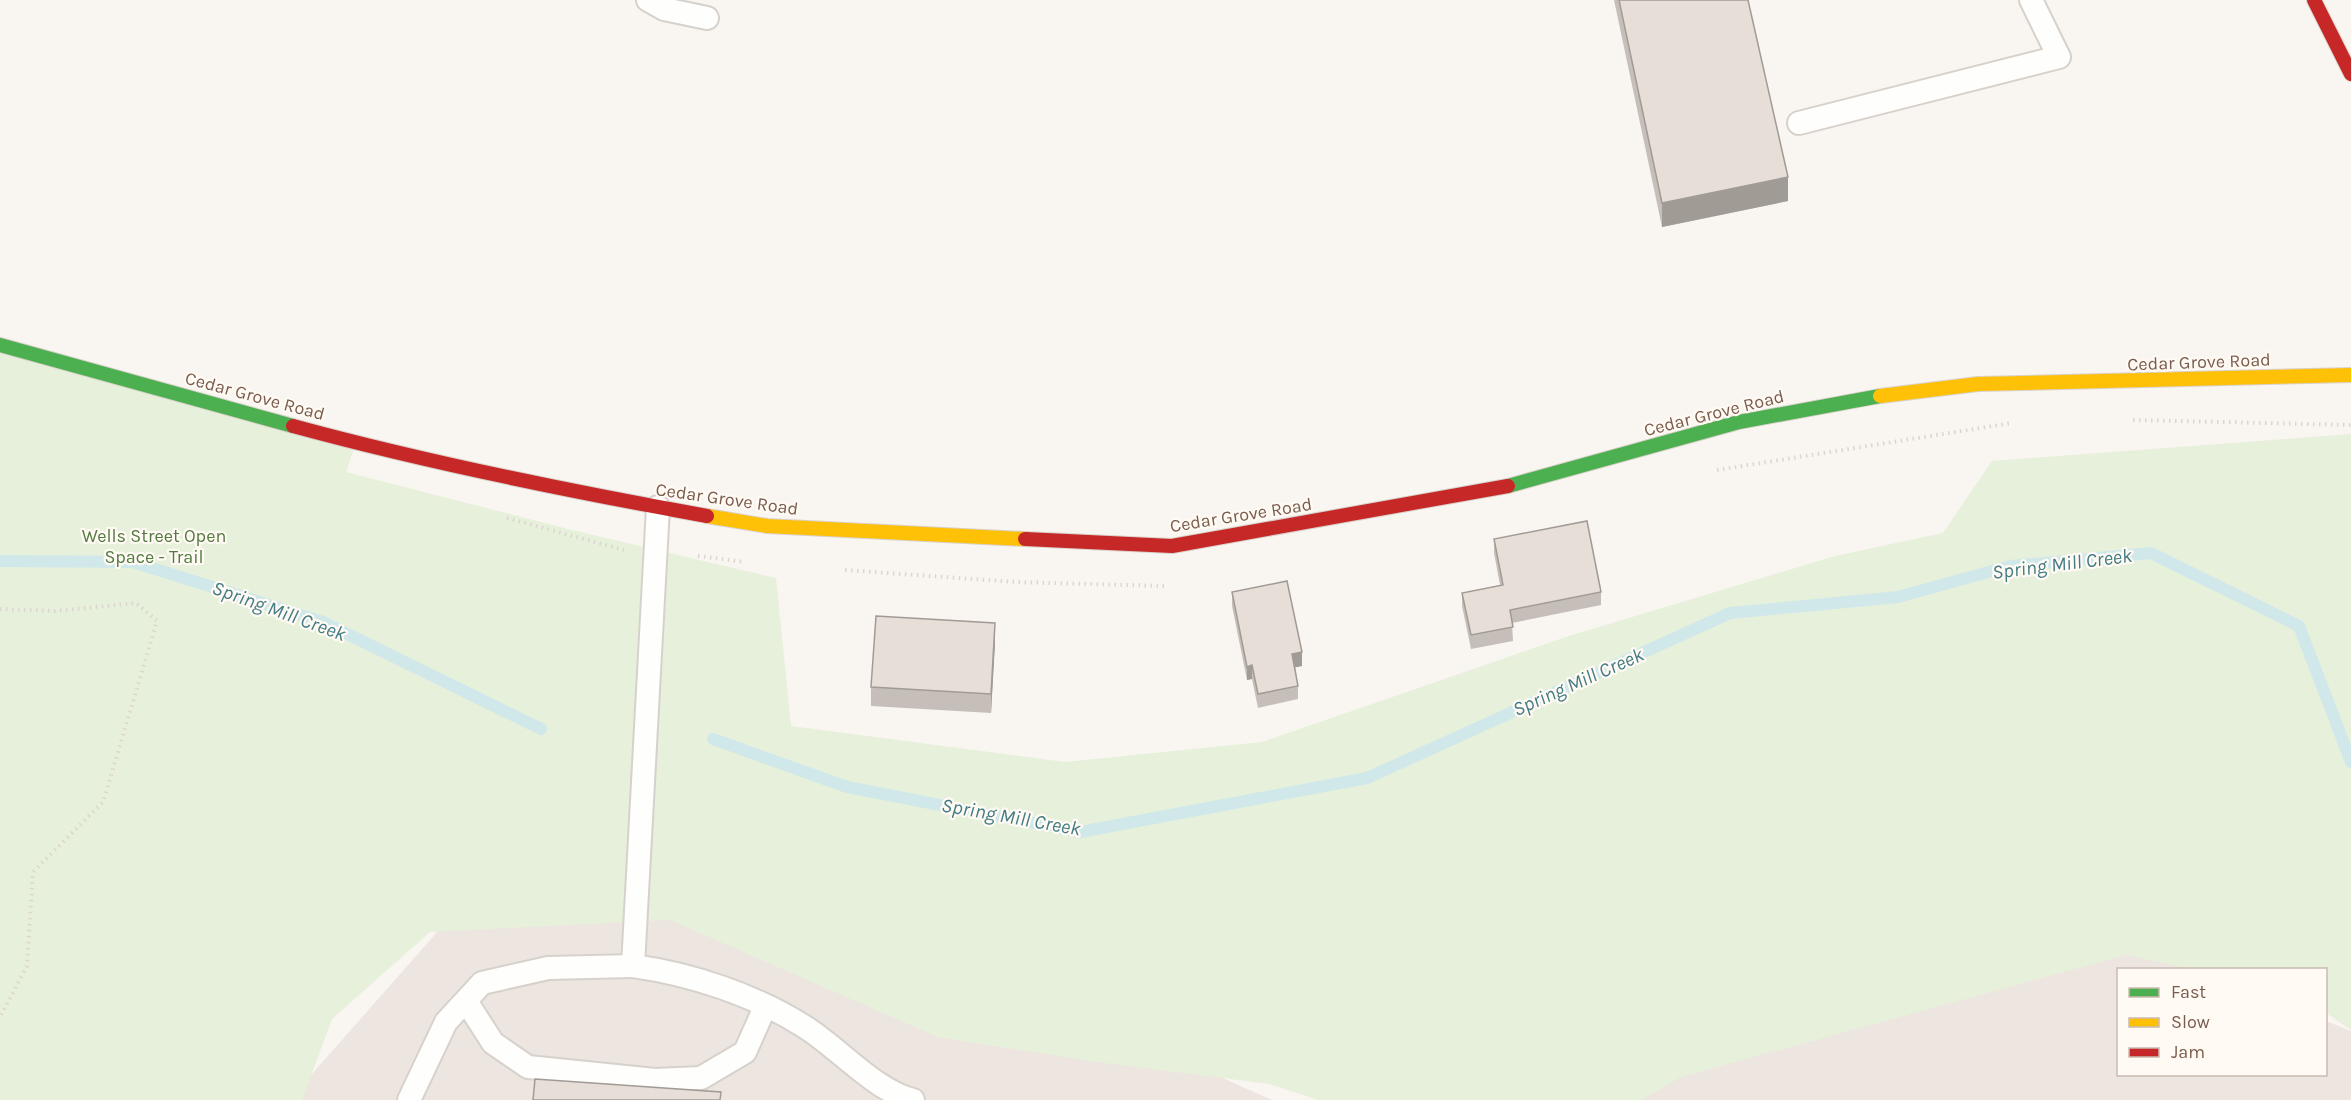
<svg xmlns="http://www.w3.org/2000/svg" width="2351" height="1100" font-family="Karla,sans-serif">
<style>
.industrial{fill:#ede5e0}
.green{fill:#e7f0db}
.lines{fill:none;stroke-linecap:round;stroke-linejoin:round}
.stream{stroke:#d0e8ea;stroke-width:12}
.lane-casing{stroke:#d7d1cb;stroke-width:26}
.fast-casing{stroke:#d9d2cb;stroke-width:16}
.slow-casing{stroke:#d9d2cb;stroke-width:16}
.jam-casing{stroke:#d9d2cb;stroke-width:16}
.path{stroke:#dcd5d0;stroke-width:4;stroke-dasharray:1.5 4.5;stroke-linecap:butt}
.lane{stroke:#fefefd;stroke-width:22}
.fast{stroke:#4caf50;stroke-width:14}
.slow{stroke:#ffc107;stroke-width:14}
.jam{stroke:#c62828;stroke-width:14}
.wall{fill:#c6bfb9}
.shaded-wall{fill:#a19b96}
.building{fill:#e6ded7;stroke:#a19b96;stroke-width:1.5}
.labels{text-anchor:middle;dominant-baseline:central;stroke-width:4.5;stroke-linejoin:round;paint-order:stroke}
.street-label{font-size:18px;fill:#7a5c4d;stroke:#fffaf3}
.park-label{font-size:18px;fill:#537a41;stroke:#fffaf3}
.water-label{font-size:20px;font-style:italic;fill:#437c86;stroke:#fffaf3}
</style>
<rect width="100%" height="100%" fill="#f9f5f0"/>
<g class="industrial">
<path d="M566,786L1272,1100H289Z"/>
<path d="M2141,947L2197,969L2118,970V1074H2326V1021L2351,1031V1100H1587Z"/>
</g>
<path class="green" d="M0,345L356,443L346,472L568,529L776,578L791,726L1065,762L1262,742L1569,636L1835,556L1943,533L1992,461L2351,434V1030L2326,1013V970L2191,969L2126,955L1681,1077L1641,1100H1318L1269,1084L1090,1061L938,1037L670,920L430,932L332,1019L302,1100H0Z"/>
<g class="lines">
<g class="stream">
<path d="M0,561L133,562L323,622L541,729"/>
<path d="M713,739L847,787L1080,832L1367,778L1730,613L1898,597L2010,566L2151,553L2299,626L2351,762"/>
</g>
<g class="lane-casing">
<g id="lane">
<path d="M648,0L664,9L707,18"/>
<path d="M1799,123L2059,57L2031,0"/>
<path d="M658,507L633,966C691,974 755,995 805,1027C840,1049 874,1090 913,1100"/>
<path d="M466,1001L493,1043L528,1067L655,1080L701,1078L745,1052L765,1007"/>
<path d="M409,1100L446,1022L482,983L548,968L633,966"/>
</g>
</g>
<g class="fast-casing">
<g id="fast">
<path d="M0,345L293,426"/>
<path d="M1508,486L1739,422L1880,396"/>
</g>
</g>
<g class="slow-casing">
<g id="slow">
<path d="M1880,396L1978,384L2351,375"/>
<path d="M707,516L767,526L1025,539"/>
</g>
</g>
<g class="jam-casing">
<g id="jam">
<path d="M2314,0L2351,74"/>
<path d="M293,426C429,463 568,491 707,516"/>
<path d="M1025,539L1172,546L1508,486"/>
</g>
</g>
<g class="path">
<path d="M2133,420L2351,425"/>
<path d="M1717,470L2012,423"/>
<path d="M507,518L624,550"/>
<path d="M698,556L745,562"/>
<path d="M845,570L1016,582L1164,586"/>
<path d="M0,609L55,611L136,603L157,621L103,802L33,872L27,966L0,1017"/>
</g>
<use href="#lane" class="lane"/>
<use href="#fast" class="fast"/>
<use href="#slow" class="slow"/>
<use href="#jam" class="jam"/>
</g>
<g class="wall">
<path d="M1614,0H1748L1788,201L1662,227Z"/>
<path d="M1494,539L1601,592V605L1512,623L1513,641L1471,649L1462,606V593L1500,585L1494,553Z"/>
<path d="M1232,592L1302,666L1295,667L1298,686V699L1258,708L1252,679L1247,680L1232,606Z"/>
<path d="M995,643L991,713L871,706V687Z"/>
</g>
<g class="shaded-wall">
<path d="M1788,177V201L1662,227V203Z"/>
<path d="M995,623V643L991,713V694Z"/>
<path d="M1302,652V666L1292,668V654Z"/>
<path d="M1252,665V679L1247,680V667Z"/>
</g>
<g class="building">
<path d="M1619,0H1748L1788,177L1662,203Z"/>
<path d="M1587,521L1601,592L1510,610L1513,627L1471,635L1462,593L1503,585L1494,539Z"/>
<path d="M1287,581L1302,652L1292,654L1298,686L1258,694L1252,665L1247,667L1232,592Z"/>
<path d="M876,616L995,623L991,694L871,687Z"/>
<path d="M535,1079L721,1092L720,1100H533Z"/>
</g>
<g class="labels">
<g class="street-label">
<text transform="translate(2199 362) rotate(-2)">Cedar Grove Road</text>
<text transform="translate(255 396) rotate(15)">Cedar Grove Road</text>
<text transform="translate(1714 413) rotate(-14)">Cedar Grove Road</text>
<text transform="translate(727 499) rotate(8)">Cedar Grove Road</text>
<text transform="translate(1241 515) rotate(-9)">Cedar Grove Road</text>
</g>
<g class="park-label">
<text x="154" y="536">Wells Street Open<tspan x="154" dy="21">Space - Trail</tspan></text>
</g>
<g class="water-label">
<text transform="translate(2062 564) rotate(-7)">Spring Mill Creek</text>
<text transform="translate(279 611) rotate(20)">Spring Mill Creek</text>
<text transform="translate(1578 682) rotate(-24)">Spring Mill Creek</text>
<text transform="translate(1011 817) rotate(10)">Spring Mill Creek</text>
</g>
</g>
<rect x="2117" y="968" width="210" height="108" fill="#fffaf3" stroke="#cabbb1" stroke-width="1.5"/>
<rect x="2129" y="988" width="30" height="9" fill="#4caf50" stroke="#cabbb1" stroke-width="1.5"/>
<text x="2171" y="998" font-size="18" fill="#7a5c4d">Fast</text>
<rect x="2129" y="1018" width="30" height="9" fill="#ffc107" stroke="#cabbb1" stroke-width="1.5"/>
<text x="2171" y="1028" font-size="18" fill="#7a5c4d">Slow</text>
<rect x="2129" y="1048" width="30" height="9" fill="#c62828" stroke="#cabbb1" stroke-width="1.5"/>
<text x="2171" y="1058" font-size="18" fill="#7a5c4d">Jam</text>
</svg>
